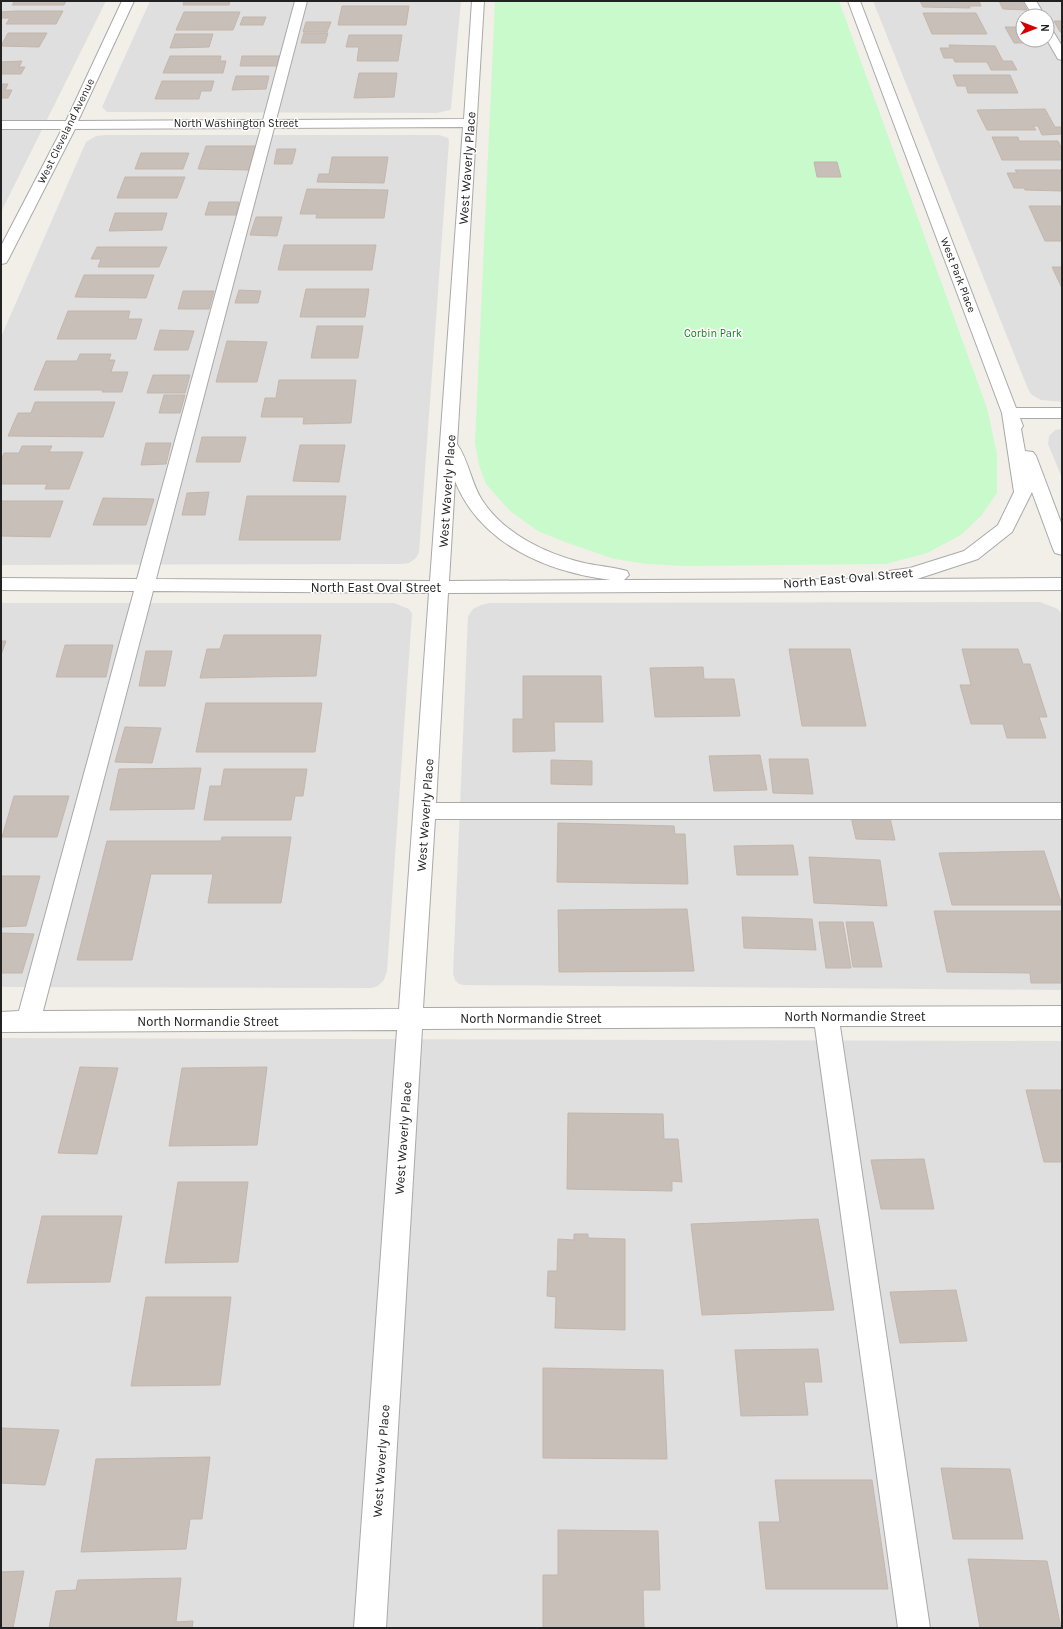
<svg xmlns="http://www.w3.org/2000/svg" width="1063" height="1629" font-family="Karla,sans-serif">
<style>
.residential{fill:#e0dfdf;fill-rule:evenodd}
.park{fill:#c8facc}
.building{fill:#c7bfb8;stroke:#c4b6ab}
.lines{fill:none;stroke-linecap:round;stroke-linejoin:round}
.minor-casing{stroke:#a9a9a9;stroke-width:2}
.minor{fill:#fff;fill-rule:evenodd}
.labels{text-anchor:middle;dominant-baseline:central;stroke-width:3;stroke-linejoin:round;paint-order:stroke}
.far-street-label{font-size:11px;fill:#222;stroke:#fff}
.far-park-label{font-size:11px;fill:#0c8416;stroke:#fff}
.street-label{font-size:13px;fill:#222;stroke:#fff}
</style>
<rect width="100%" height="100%" fill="#f2efe9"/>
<g class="residential">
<path d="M1,1H106L1,212Z"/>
<path d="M150,1H461L451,108L450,110L437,113L107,112L102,107Z"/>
<path d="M873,1H1062V402L1041,400L1032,395L1028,389ZM1023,16H1047V40H1023Z"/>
<path d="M105,135H439L448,138L449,141L419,552L416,558L409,563L400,564L1,565V337L86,142L96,136Z"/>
<path d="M1062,429V478L1048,444L1049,436L1055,430Z"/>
<path d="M1040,602L1058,609L1062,614V990L464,985L459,984L455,980L453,974L468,616L473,609L481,605L490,603Z"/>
<path d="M1,603H394L409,609L412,614L387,971L384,980L378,986L371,988L1,987Z"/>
<path d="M1,1038L1062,1041V1628H1Z"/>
</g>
<path class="park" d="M495,1H839L987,408L997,454V493L981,516L961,535L927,553L886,564L684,566L647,564L614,559L565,542L538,531L510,511L486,484L479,465L475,443Z"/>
<g class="building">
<path d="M15,1H66L64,5H12Z"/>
<path d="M184,1H238H230L229,5H183Z"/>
<path d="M920,1H979L981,6H969L970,8L923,7Z"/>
<path d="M999,1H1022L1027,10L1003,9Z"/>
<path d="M342,6H409L406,25H338Z"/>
<path d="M16,11H63L56,24H6L10,18H1V12Z"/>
<path d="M184,12H240L233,30H176Z"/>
<path d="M923,13H976L987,34H932Z"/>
<path d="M243,17H266L263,25H240Z"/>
<path d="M1054,21H1062V32H1060Z"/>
<path d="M306,22H331L327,32H303Z"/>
<path d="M1005,27H1023V40H1045L1047,43H1014Z"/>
<path d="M8,33H47L39,47L1,46Z"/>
<path d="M304,33H328L325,43H301Z"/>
<path d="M175,34H213L209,47L170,48Z"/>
<path d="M349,35H402L398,61H357L359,47H346Z"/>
<path d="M949,45L995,46L1003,61H1012L1017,70H991L987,62H955L953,58H944L940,48H950Z"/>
<path d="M170,56H221L220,61H226L223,73H163Z"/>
<path d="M242,56H280L278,66H240Z"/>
<path d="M22,61L19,67H25L21,74H1V62Z"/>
<path d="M359,73H397L394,97L354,98Z"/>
<path d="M953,75H1010L1018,93H968L966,86H957Z"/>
<path d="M236,76H269L266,89L232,90Z"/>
<path d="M162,81H214L211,91H201L199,99H155Z"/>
<path d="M1,84H8L5,90H12L8,98H1Z"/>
<path d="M1045,109L1055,127H1062V134L1042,135L1038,126H1033L1036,130H987L977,110Z"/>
<path d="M992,137H1018L1019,141H1058L1062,149V160H1002Z"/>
<path d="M206,146H257L250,170L198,169Z"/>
<path d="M277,149H296L292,164H274Z"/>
<path d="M141,153H189L183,169H135Z"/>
<path d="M332,157H388L384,183L317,182L319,174H329Z"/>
<path d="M814,162H837L841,177H817Z"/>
<path d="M1015,170H1062V191L1025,190L1024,188H1014L1007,173H1017Z"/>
<path d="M125,177H185L177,198H117Z"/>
<path d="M307,189L388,190L384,218H316L317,214H300Z"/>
<path d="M209,202H239L236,215H205Z"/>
<path d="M1029,206H1062V241H1045Z"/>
<path d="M115,213H167L162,230L109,231Z"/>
<path d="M256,217H282L277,236L250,235Z"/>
<path d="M284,245H376L372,270H278Z"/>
<path d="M97,247H167L159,267H98L101,259H91Z"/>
<path d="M1052,267H1062V288Z"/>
<path d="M84,275H154L146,298L75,297Z"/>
<path d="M306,289H369L365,317H300Z"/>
<path d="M239,290L261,291L258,303H235Z"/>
<path d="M183,291H214L209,309H178Z"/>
<path d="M68,311H130L128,319H142L136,339H57Z"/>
<path d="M317,326H363L358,358H311Z"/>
<path d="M160,330L194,331L188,350H154Z"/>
<path d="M227,341L267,342L257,382H216Z"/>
<path d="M80,354H111L109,360H115L111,372H128L122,392H102L103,390H34L46,361H77Z"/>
<path d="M153,375H190L185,393H147Z"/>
<path d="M279,380H356L351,423L303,424L304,417H261L265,398H276Z"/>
<path d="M164,395H185L180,413H159Z"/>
<path d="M35,402H115L103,437L8,436L18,413H31Z"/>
<path d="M202,437H246L240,462H196Z"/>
<path d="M146,443H171L166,464L141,465Z"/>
<path d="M300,445H345L339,482L293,481Z"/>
<path d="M22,446H52L49,452H83L69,489H45L47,484H1V460L4,453H19Z"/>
<path d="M209,492L205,515H182L187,493Z"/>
<path d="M247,496H346L340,540H239Z"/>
<path d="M103,498L154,499L146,525H93Z"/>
<path d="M1,501H63L50,537L1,536Z"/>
<path d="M224,635H321L316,676L200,678L207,649H220Z"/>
<path d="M1,641H6L1,655Z"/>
<path d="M65,645H113L106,677H56Z"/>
<path d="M789,649H850L866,726H802Z"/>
<path d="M962,649H1018L1023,664H1030L1047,717H1039L1046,738H1007L1003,724H971L960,685H971Z"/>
<path d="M146,651H172L165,686H139Z"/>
<path d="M703,667L704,679H734L740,716L655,717L650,668Z"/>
<path d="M523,676H601L603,722H554L555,751L513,752V719H523Z"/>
<path d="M206,703H322L315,752H196Z"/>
<path d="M125,727L161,728L152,763L115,762Z"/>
<path d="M760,755L767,790L714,791L709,756Z"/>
<path d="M769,759H808L813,794L773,793Z"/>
<path d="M551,760L592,761V785L551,784Z"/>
<path d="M201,768L194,809L110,810L119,769Z"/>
<path d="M224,769H307L303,796H295L291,820H204L210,786H221Z"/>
<path d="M14,796H69L57,837H2Z"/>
<path d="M851,817L890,818L895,840L856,839Z"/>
<path d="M558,823L674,826L675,834H685L688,884L557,882Z"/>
<path d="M222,837H291L281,903H208L213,874H151L132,960H77L107,841H221Z"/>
<path d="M793,845L798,875H737L734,846Z"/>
<path d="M1044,851L1062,905H952L939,853Z"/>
<path d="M809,857L880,860L887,906L814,903Z"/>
<path d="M1,876H40L26,926L1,927Z"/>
<path d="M687,909L694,971L559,972L558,910Z"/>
<path d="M934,911H1062V983H1031L1030,973L947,972Z"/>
<path d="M742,917L812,919L816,950L744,948Z"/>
<path d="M819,922H843L851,968H826Z"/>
<path d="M846,922H873L882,967H853Z"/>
<path d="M1,933L34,934L22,973H1Z"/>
<path d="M80,1067L118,1068L97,1154L58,1153Z"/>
<path d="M267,1067L257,1145L169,1146L182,1068Z"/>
<path d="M1026,1090H1062V1162H1044Z"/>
<path d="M568,1113L663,1114L664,1139H678L682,1182L672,1181V1191L567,1189Z"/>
<path d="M924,1159L934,1209H881L871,1160Z"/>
<path d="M178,1182H248L238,1262L165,1263Z"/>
<path d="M42,1216H122L110,1282L27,1283Z"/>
<path d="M818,1219L834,1310L702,1315L691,1224Z"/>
<path d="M574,1234H588V1238L625,1239V1330L555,1328L556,1297L547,1296L548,1271H557L558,1239L574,1240Z"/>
<path d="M956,1290L967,1341L900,1343L890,1292Z"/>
<path d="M146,1297H231L220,1385L131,1386Z"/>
<path d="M818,1349L822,1382H804L808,1415L741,1416L735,1350Z"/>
<path d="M543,1368L663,1370L667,1459L543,1458Z"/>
<path d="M1,1428L59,1430L45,1485L1,1483Z"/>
<path d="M210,1457L202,1519H190L186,1549L81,1552L96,1459Z"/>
<path d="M941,1468L1010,1469L1023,1539H953Z"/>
<path d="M775,1480H872L888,1589H766L759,1522H780Z"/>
<path d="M558,1530L658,1531L660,1590H643L644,1628H543V1575H558Z"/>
<path d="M968,1559L1047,1561L1061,1628H980Z"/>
<path d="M24,1571L13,1628H1V1572Z"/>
<path d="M181,1578L176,1622L193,1621L192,1628H49L56,1591L76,1590L78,1580Z"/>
</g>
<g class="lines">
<g class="minor-casing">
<g id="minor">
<path d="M122,1H134L78,121L263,120L295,1H307L276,120L464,119L472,1H484L457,444C469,461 471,483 482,500C504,534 546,554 584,563C598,566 613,567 627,571L629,575L624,580L889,579L887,575L889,571L910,568L964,551L998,525L1014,492L1002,413L848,1H860L1016,408H1062V418H1020L1023,426L1021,429L1025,451L1033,452L1036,456L1062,525V555L1055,553L1053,549L1032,492L1012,532L978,559L917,579L1062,578V590L448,593L436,803H1062V819H435L423,1008L1062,1006V1026H840L930,1628H898L815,1027L422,1029L386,1628H354L397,1030L1,1032V1012L19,1011L134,591L1,590V578L137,579L261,128L75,129L8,260L6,263L1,264V246L62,129H1V121H66ZM463,127L430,581L156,579L274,128ZM455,481C480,544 547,572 611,580L449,581ZM153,591L429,593L399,1009L43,1011Z"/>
<path d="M1024,1H1036L1045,16H1033Z"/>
<path d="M1047,27L1051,28L1062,46V60L1058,59L1047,40Z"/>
</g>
</g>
<use href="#minor" class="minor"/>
</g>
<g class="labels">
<g class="far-street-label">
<text x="236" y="123">North Washington Street</text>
<text transform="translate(66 131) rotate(-64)">West Cleveland Avenue</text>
<text transform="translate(958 275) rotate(69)">West Park Place</text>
</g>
<g class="far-park-label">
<text x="713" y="333">Corbin Park</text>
</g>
<g class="street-label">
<text transform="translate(467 168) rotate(-86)">West Waverly Place</text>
<text transform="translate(447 491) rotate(-86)">West Waverly Place</text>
<text transform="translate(848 578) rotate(-5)">North East Oval Street</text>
<text x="376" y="587">North East Oval Street</text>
<text transform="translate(425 815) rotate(-86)">West Waverly Place</text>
<text x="855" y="1016">North Normandie Street</text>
<text x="531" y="1018">North Normandie Street</text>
<text x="208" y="1021">North Normandie Street</text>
<text transform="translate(403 1138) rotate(-86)">West Waverly Place</text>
<text transform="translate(381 1461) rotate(-86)">West Waverly Place</text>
</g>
</g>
<rect width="1063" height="1629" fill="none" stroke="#222222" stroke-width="4"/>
<g transform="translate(1035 28) rotate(90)"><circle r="19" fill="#ffffff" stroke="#a7a7a7"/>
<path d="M0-3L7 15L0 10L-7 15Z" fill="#d40000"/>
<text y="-6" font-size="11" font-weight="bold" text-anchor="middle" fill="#222222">N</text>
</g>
</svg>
